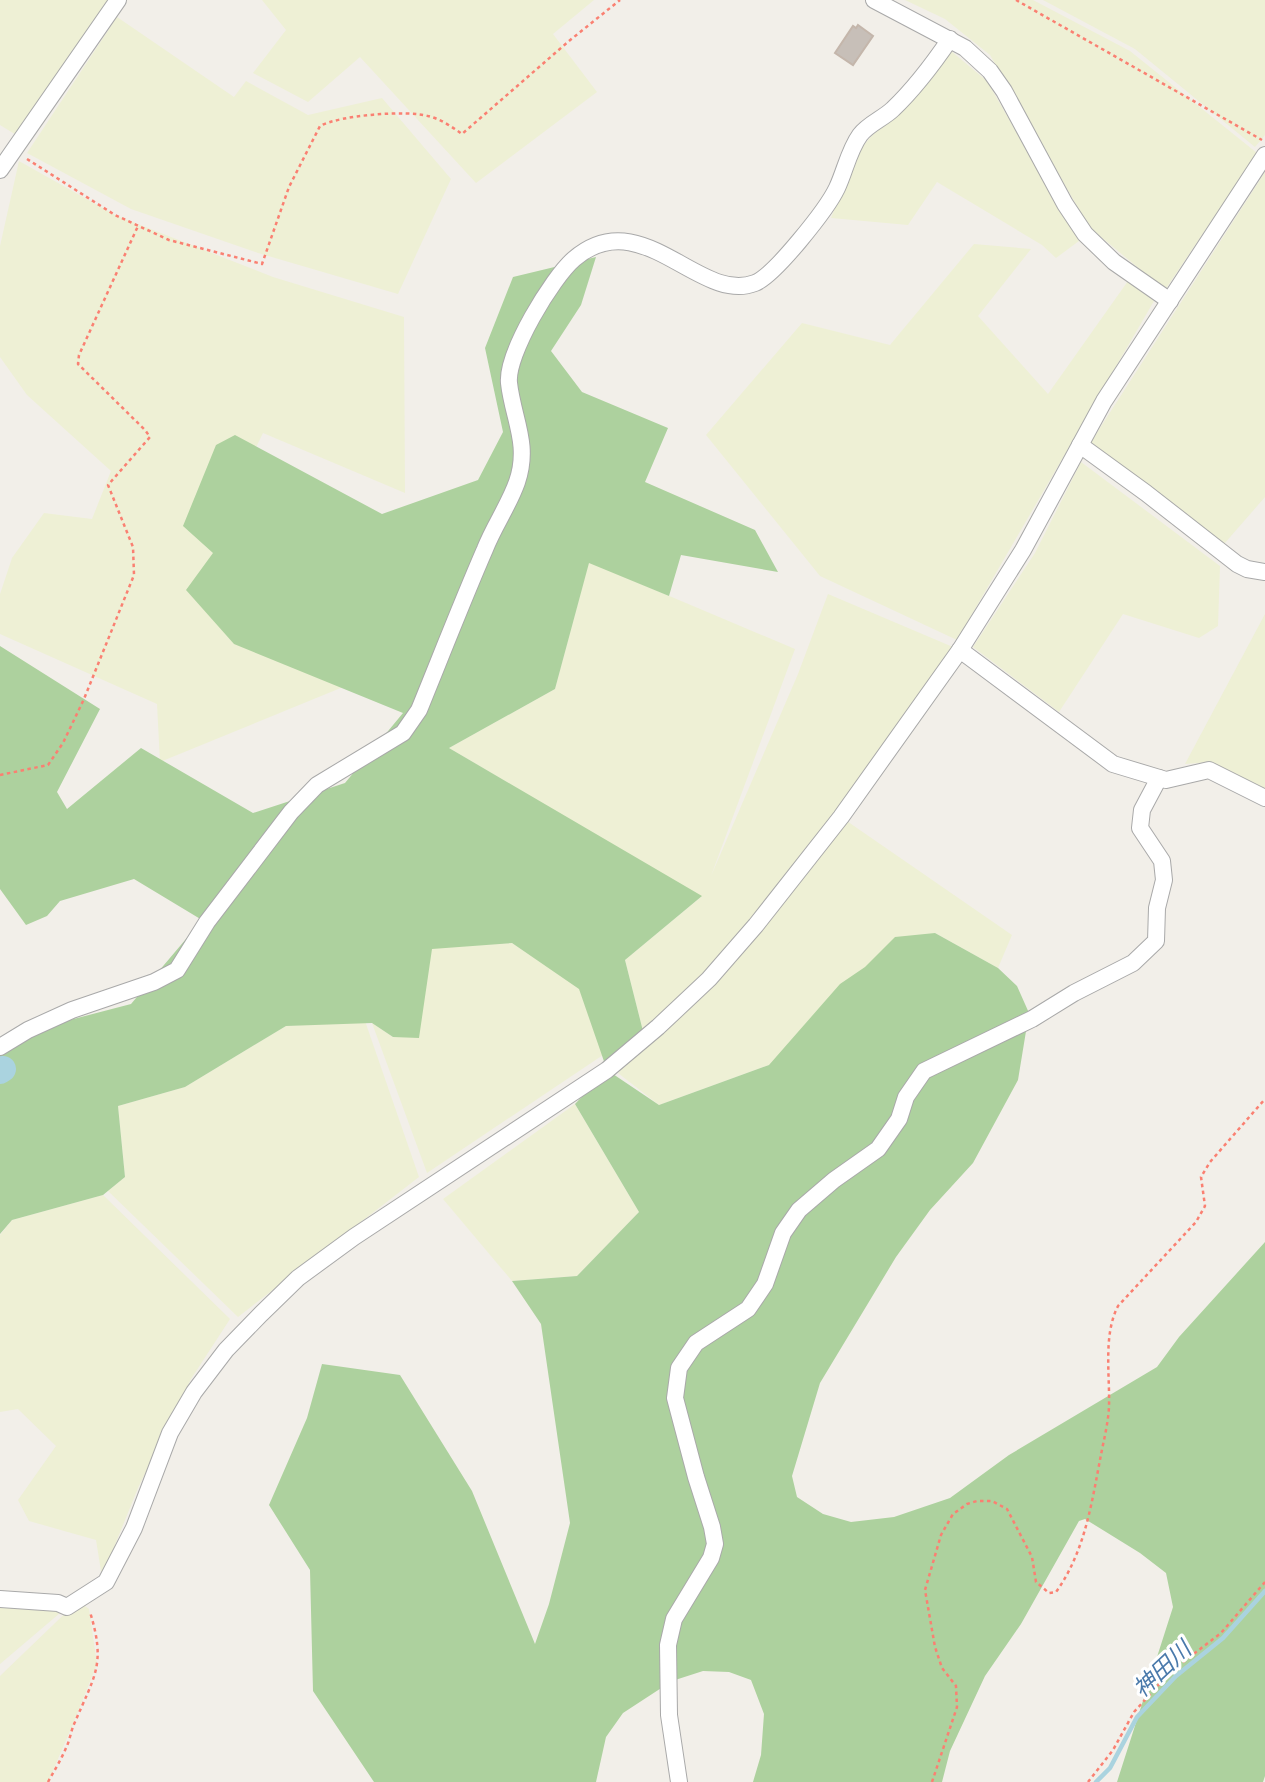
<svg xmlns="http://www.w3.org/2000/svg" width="1265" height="1782" font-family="Inter,'Noto Sans JP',sans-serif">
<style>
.farmland{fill:#eef0d5}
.forest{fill:#add19e}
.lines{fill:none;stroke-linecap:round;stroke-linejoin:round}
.stream{stroke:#aad3df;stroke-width:4.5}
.river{stroke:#aad3df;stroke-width:26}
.building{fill:#c7bfb8;stroke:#c4b6ab;stroke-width:2}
.minor-casing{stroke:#a9a9a9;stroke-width:18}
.path{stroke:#fa8072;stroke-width:2.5;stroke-dasharray:3.5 3.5;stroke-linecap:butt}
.minor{stroke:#fff;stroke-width:16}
.labels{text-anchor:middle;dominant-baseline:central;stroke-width:6;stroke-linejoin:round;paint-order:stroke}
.water-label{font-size:23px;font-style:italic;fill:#4a7aab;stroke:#fff}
</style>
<rect width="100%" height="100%" fill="#f2efe9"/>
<g class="farmland">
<path d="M0,0H108L18,136L0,125Z"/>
<path d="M262,0H594L553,34L597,92L476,183L360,57L308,102L253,73L286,30Z"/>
<path d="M905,0H1033L1130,51L1257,153L1165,290L1089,227L990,55L945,19Z"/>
<path d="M1043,0H1265V135L1255,147L1135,49Z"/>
<path d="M117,17L234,97L246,81L308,115L382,98L451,179L398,294L258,253L131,209L27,153Z"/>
<path d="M951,51L987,81L1079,241L1056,258L1042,245L937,182L908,225L831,218L855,156L868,140Z"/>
<path d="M19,161L115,215L273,277L404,317L405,493L263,433L215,531L348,685L160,762L157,704L0,634V594L12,558L44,513L92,519L111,471L27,395L0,357V246Z"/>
<path d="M1265,172V497L1224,544L1089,445Z"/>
<path d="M974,244L1031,249L978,316L1048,394L1128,281L1154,301L957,640L820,576L706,435L802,323L890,345Z"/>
<path d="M1081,462L1220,566L1218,626L1199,638L1123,614L1059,712L973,647L1035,553Z"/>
<path d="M589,562L795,649L711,876L798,674L828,594L960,650L841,817L1012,935L998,968L935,933L769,1065L659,1105L618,1073L682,999L645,1039L625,960L701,897L449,748L555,689Z"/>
<path d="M1265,614V790L1210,762L1185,764Z"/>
<path d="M512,943L579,988L603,1055L427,1173L372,1023L393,1037L431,948Z"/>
<path d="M365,1021L419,1177L238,1317L108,1191L125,1177L118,1106L185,1087L286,1026Z"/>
<path d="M575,1104L639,1212L577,1276L512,1281L443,1199Z"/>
<path d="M103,1195L230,1319L191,1379L138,1488L102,1577L96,1540L29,1521L18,1500L56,1446L18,1409L0,1412V1235L12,1220Z"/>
<path d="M0,1600L67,1607L0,1664Z"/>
<path d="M78,1601L89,1609L97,1664L73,1724L48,1782H0V1676Z"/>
</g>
<path class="forest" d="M596,257L581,305L551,351L582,392L668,428L645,482L755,530L778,572L681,555L669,596L589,563L555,689L449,748L702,896L625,960L645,1039L607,1070L659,1105L769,1065L840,984L865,967L895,937L935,933L998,968L1017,986L1029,1013L1018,1080L973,1163L930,1210L896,1257L820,1383L792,1476L797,1497L823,1514L851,1522L894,1517L950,1498L1009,1455L1157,1367L1179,1337L1265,1242V1776L1263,1782H1117L1173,1607L1166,1573L1140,1553L1085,1519L1079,1521L1021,1624L985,1676L950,1751L942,1782H753L761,1755L764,1714L751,1680L729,1672L703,1671L672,1681L623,1713L606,1737L596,1782H374L313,1691L310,1570L269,1505L307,1418L322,1364L400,1375L472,1491L535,1644L549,1604L570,1523L541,1324L512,1281L577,1276L639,1212L575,1104L607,1070L579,989L512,943L432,949L419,1038L393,1037L372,1023L286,1026L185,1087L118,1106L125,1177L103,1195L12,1220L0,1234V1041L39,1028L131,1004L202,920L134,879L60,901L47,916L26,925L0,889V646L100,709L57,792L67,809L141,748L253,813L345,783L403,713L234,644L186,590L213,553L183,526L216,445L235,435L382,514L478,480L503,432L485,348L513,277Z"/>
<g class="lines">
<path class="stream" d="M1096,1782L1110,1768L1137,1717L1176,1676L1223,1638L1265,1591"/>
<path class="river" d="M0,1071L3,1069"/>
</g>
<path class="building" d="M858,25L873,36L853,65L835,53L853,26L856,28Z"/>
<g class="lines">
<g class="minor-casing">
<g id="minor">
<path d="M874,0L965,48L990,71L1004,91L1065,204L1085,234L1114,262L1170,301"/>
<path d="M0,170L118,0"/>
<path d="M1080,445L1146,493L1237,564L1247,569L1265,572"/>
<path d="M960,650L1113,764L1166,780L1209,770L1265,798"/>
<path d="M0,1047L28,1030L72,1010L154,982L177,970L207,922L291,812L317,785L403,733L419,710C441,656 462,602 485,549C494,526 509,505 517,482C530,444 513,419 509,383C506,354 552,278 574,259C641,201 700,305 755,283C775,275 827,209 837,188C845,171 849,150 860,135C868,124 884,118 893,109C915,88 933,64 950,39"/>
<path d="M0,1599L58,1603L67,1607L106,1582L134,1528L170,1433L194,1392L226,1350L261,1314L298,1278L354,1237L607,1070L658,1027L709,979L756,925L841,817L960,650L1023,550L1104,401L1265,155"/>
<path d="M679,1782L669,1715L668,1645L674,1619L711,1558L715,1544L712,1527L696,1477L675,1398L679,1368L696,1343L748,1309L765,1284L783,1233L799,1210L834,1180L878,1149L899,1119L906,1097L924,1071L1032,1019L1074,993L1133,963L1156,941L1157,908L1164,880L1162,861L1140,828L1142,810L1159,778"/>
</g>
</g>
<g class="path">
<path d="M1016,0L1262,140"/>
<path d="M27,159L115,215L169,240L262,264L289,187L320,126C340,115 407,110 428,116C441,119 452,127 462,134L569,41L620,0"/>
<path d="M0,775L48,765L63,743L84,699L134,575L133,547L108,485L150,437L145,430L78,364L79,355L138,226"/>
<path d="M48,1782C54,1771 61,1760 66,1748C70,1740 71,1730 75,1722C95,1675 106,1664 90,1612"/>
<path d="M932,1782L957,1707L956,1686L942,1668L935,1647L925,1590L941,1535L953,1514L967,1504L977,1501H992L1007,1509L1032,1557L1036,1582L1049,1593L1056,1592C1084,1553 1091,1507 1100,1460C1103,1443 1108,1425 1109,1407C1110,1375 1103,1335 1118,1306L1196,1222L1205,1206L1201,1177L1210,1162L1265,1099"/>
<path d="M1088,1782L1113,1750L1134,1712L1170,1672L1221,1633L1265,1582"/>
</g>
<use href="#minor" class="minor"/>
</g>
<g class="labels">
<g class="water-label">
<text transform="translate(1162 1669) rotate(-43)">神田川</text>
</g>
</g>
</svg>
